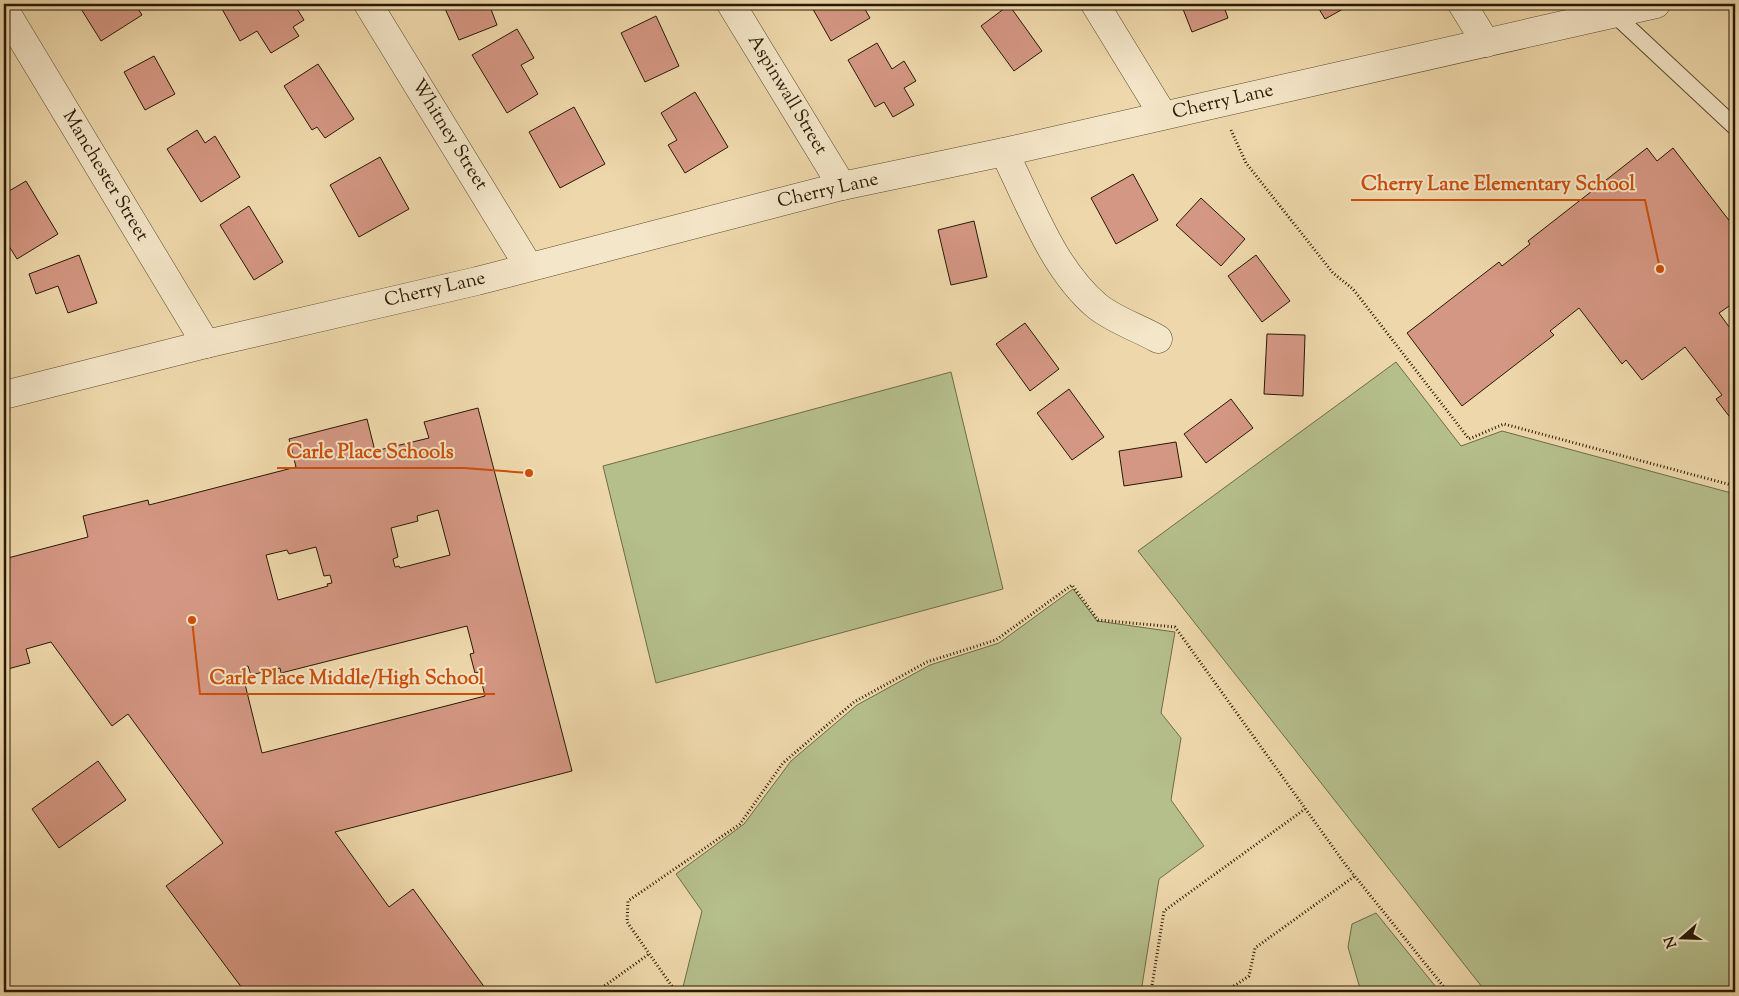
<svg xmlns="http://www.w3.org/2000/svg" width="1739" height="996" font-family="'Sorts Mill Goudy',serif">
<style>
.green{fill:#b5bf8c;stroke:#6e6c48}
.building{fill:#d49783;stroke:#281904;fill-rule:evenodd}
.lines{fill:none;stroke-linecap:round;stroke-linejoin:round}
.service-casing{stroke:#5a492e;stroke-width:18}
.minor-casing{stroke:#5a492e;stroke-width:29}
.tertiary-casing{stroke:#5a492e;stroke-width:29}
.path{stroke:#281904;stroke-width:3;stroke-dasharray:1 2.5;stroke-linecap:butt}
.service{stroke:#f4e6c8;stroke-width:16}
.minor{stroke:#f4e6c8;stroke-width:28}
.tertiary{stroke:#f4e6c8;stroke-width:28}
.labels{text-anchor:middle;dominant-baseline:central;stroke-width:4;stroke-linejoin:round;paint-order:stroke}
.street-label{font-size:19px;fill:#281904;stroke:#f4e6c8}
.leader{fill:none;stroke:#cb4f0b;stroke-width:2}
.callout-dot{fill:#cb4f0b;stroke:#f4e6c8;stroke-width:2}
.callout-label{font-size:20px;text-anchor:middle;font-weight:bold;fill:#cb4f0b;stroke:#f4e6c8;stroke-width:4;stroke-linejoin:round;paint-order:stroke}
</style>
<rect width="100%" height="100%" fill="#eed8ab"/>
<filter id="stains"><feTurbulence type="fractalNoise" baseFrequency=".004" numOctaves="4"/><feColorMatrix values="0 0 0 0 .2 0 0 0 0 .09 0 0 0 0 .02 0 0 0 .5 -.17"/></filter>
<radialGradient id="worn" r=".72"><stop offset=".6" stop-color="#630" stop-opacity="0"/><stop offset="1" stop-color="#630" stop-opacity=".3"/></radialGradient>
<g class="green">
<path d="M1396,362L1461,446L1502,431L1735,494V992H1486L1138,551Z"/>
<path d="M951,372L1003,589L656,683L603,466Z"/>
<path d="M1073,589L1097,621L1175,632L1161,713L1181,738L1171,800L1204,846L1159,879L1141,992H712L683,987L702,911L676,874L744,824L791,761L857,705L930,665L999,643Z"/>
<path d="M1376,913L1440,992H1361L1348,947L1352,924Z"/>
</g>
<g class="building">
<path d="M78,4H135L142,15L101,41Z"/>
<path d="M231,4H245L246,6L251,4H294L304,20L293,27L299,36L271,53L257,31L240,41L222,9Z"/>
<path d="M443,4H489L497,25L459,40Z"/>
<path d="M810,4H862L870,18L831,41Z"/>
<path d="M1181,4H1223L1228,18L1192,32Z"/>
<path d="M1316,4H1352L1325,19Z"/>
<path d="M1009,5L1042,51L1014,71L981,26Z"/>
<path d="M656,16L679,66L645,82L621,33Z"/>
<path d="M517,29L534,58L521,65L538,94L507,113L472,55Z"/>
<path d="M877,43L892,69L904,61L916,81L904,88L914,105L893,117L884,102L875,107L848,60Z"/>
<path d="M154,56L175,94L145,110L124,72Z"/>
<path d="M318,64L354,119L325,138L317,127L312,130L284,86Z"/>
<path d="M695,92L728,147L685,173L668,145L677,140L661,113Z"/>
<path d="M574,107L605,164L560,188L529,132Z"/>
<path d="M197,130L205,143L215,136L240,177L201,202L167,149Z"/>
<path d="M1647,148L1657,161L1673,148L1735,228V302L1719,313L1735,335V424L1716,399L1722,395L1685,347L1642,380L1626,360L1622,364L1579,308L1550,331L1554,335L1462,406L1407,333L1499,262L1502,266L1530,244L1528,241Z"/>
<path d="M380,157L409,209L359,237L330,185Z"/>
<path d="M1133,174L1158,220L1116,244L1091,198Z"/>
<path d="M26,181L58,234L17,259L4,238V194Z"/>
<path d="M1201,198L1245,239L1221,266L1176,225Z"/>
<path d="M249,206L283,262L254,280L220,225Z"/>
<path d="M974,221L987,277L951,285L938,230Z"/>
<path d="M79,255L97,303L68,313L58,286L36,294L29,274Z"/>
<path d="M1256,255L1290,301L1262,322L1228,276Z"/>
<path d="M1025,323L1059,369L1030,391L996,344Z"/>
<path d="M1267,334L1305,335L1303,396L1264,394Z"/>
<path d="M1069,389L1104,437L1072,460L1037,413Z"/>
<path d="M1231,399L1253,428L1206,463L1184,434Z"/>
<path d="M478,408L572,771L335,832L389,907L413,889L488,992H245L166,886L223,843L128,714L112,726L51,642L26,649L30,663L4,670V559L88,537L83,516L148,500L149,505L296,467L289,439L367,419L375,451L429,438L424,422ZM438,510L450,555L400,568L399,566L395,567L393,559L398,557L391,528L418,521L417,516ZM316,547L324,576L330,575L332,583L327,584L328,586L278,600L266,555L287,550L289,554ZM467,626L474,653L470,654L475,673L479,672L485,696L262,753L241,668L248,666L251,675L280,668L281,673Z"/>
<path d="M1176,442L1182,477L1124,486L1119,451Z"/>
<path d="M98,761L126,800L59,848L32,809Z"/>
</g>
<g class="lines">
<g class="service-casing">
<path id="service" d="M1614,14L1735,127"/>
</g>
<g class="minor-casing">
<g id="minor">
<path d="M368,4L529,267"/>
<path d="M731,4L842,186"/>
<path d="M1095,4L1163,115"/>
<path d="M1462,4L1486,43"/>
<path d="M4,9L206,344"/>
<path d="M1004,152C1030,203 1052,268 1097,306C1114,320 1139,328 1158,339"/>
</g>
</g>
<g class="tertiary-casing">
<path id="tertiary" d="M4,395L206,344L477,281L842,186L1004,152L1656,4"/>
</g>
<g class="path">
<path d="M1231,130L1246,163L1333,273L1353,289L1469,439L1504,424L1735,486"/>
<path d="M596,992L649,954"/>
<path d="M676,992L627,922L628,901L740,824L783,763L854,702L927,662L996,640L1072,585L1098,620L1175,627L1345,864L1448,992"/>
<path d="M1151,992L1164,911L1305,809"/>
<path d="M1225,992L1249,976L1255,948L1355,876"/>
</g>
<use href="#service" class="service"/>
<use href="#minor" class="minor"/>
<use href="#tertiary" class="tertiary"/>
</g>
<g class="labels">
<g class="street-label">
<text transform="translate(787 95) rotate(59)">Aspinwall Street</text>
<text transform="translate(1223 102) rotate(-13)">Cherry Lane</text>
<text transform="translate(449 135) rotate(58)">Whitney Street</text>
<text transform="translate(105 176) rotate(59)">Manchester Street</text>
<text transform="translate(828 191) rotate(-13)">Cherry Lane</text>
<text transform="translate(435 290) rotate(-13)">Cherry Lane</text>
</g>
</g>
<path class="leader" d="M1660 269L1645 200H1351M529 473L464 468H277M192 620L200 694H495"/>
<g class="callout-dot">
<circle cx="1660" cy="269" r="5"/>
<circle cx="529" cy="473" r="5"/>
<circle cx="192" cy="620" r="5"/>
</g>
<g class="callout-label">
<text x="1498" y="190">Cherry Lane Elementary School</text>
<text x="370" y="458">Carle Place Schools</text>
<text x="347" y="684">Carle Place Middle/High School</text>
</g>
<rect width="1739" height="996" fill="none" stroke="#eed8ab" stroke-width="20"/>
<rect x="5" y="5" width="1729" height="986" fill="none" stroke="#281904" stroke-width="2.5"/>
<rect x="10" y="10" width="1719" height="976" fill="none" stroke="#281904"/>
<g transform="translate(1682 938) rotate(250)" stroke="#f4e6c8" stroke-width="4" paint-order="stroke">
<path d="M0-4L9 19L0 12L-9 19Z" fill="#281904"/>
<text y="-8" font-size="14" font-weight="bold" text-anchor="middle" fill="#281904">N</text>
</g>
<rect width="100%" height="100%" filter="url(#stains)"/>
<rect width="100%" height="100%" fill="url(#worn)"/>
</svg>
